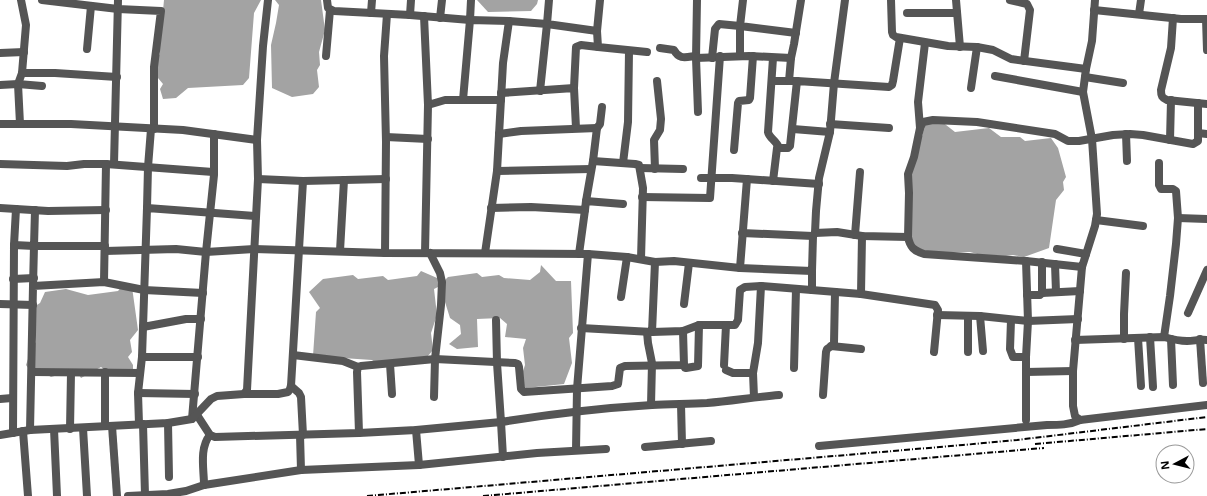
<svg xmlns="http://www.w3.org/2000/svg" width="1207" height="496" font-family="'Open Sans',sans-serif">
<style>
.water{fill:#a3a3a3}
.lines{fill:none;stroke-linecap:round;stroke-linejoin:round}
.minor{stroke:#555;stroke-width:8}
.tertiary{stroke:#555;stroke-width:8}
.rail{stroke:#000;stroke-width:2;stroke-dasharray:6 2 1 2;stroke-linecap:butt}
</style>
<rect width="100%" height="100%" fill="#fff"/>
<g class="water">
<path d="M164,0H261L254,13L249,78L243,85L188,88L176,98L163,99L160,89L163,84L153,72L154,61L160,54L158,37L161,32Z"/>
<path d="M275,0H321L325,30L319,52L320,65L317,70L319,87L313,94L292,97L272,88L271,45L276,23L279,5Z"/>
<path d="M477,0H538L537,4L531,11L488,12Z"/>
<path d="M941,121L955,132L989,128L1001,137H1020L1025,141L1051,138L1058,148L1066,177L1063,182L1064,190L1056,200L1049,248L1024,257L1013,255L992,258L970,252L923,253L910,239L911,174L919,143L923,134L922,125Z"/>
<path d="M541,265L556,281H571L573,333L569,338L572,363L564,384L526,388L519,383L525,365L523,348L526,339L505,337L507,324L500,318L477,319L478,347L457,349L449,344L461,334L460,325L450,318L440,286L434,289L437,315L431,333L433,350L427,357L381,367L372,360L313,356L316,312L320,308L309,292L323,279L353,275L358,279L383,276L388,280L417,276L421,271L444,281L448,277L477,273L482,277L499,275L504,278L530,280L540,272Z"/>
<path d="M122,286L132,287L138,330L130,340L132,352L128,357L133,365V376L111,374L101,367L81,378L76,370L51,377L46,374L33,375L26,365L32,347L36,342L32,308L40,303L45,292L66,289L88,295L118,291Z"/>
</g>
<g class="lines">
<g class="minor">
<path d="M21,0L26,25L22,73"/>
<path d="M42,0L118,9L161,11L154,67V129"/>
<path d="M327,0L328,8L334,11L410,15L470,20L471,0"/>
<path d="M549,0L547,24L597,31L600,0"/>
<path d="M697,0L696,58L749,56L791,58L794,44L801,0"/>
<path d="M743,0L740,26L796,33"/>
<path d="M956,0L960,47"/>
<path d="M1010,0L1027,4L1030,10L1024,61"/>
<path d="M1094,10L1181,19H1207"/>
<path d="M371,13L372,0"/>
<path d="M907,13H957"/>
<path d="M1139,14L1141,0"/>
<path d="M410,15L411,0"/>
<path d="M424,16L428,105L445,100H501"/>
<path d="M440,18L442,0"/>
<path d="M1173,18L1171,48L1161,90C1161,96 1162,98 1167,100L1207,104"/>
<path d="M1206,19L1207,50"/>
<path d="M597,31L598,47L647,52"/>
<path d="M660,48L674,50C679,60 686,57 696,56"/>
<path d="M87,49L91,6"/>
<path d="M0,53L24,52"/>
<path d="M326,56L330,10"/>
<path d="M696,58L698,112"/>
<path d="M712,58L715,29L719,24L740,26V56"/>
<path d="M773,58L768,132C769,138 777,141 779,148"/>
<path d="M995,76L1083,92"/>
<path d="M1085,77L1123,83"/>
<path d="M772,81H797"/>
<path d="M789,81L791,58"/>
<path d="M0,85L18,84L42,86"/>
<path d="M574,88L576,47L581,45L598,47"/>
<path d="M971,88L977,47"/>
<path d="M501,93L574,88L576,128"/>
<path d="M463,100L470,20L509,21L547,24L540,91"/>
<path d="M0,124H71L183,130L257,140"/>
<path d="M20,124L18,84L22,73H55L117,77"/>
<path d="M830,124L889,128"/>
<path d="M597,128L600,124L602,107"/>
<path d="M920,128L918,102L925,43"/>
<path d="M793,129L830,132"/>
<path d="M1198,133L1207,134"/>
<path d="M499,134L521,131L597,128L593,161L586,201"/>
<path d="M1126,134L1127,161"/>
<path d="M386,137L428,139"/>
<path d="M1170,140L1171,100"/>
<path d="M734,150L738,103L739,101L749,100L750,98L753,56"/>
<path d="M593,161L635,164L639,165L643,188L641,259"/>
<path d="M623,163L628,122L629,51"/>
<path d="M1159,163V185L1161,189H1173L1176,191L1178,218L1176,244L1170,296L1164,337"/>
<path d="M0,164L67,166L84,164H106L213,172"/>
<path d="M114,164L118,0"/>
<path d="M640,168L683,169"/>
<path d="M655,169L654,140L660,130L661,119L657,81"/>
<path d="M497,171L591,169"/>
<path d="M701,178H732L819,184"/>
<path d="M258,179L303,181L386,179"/>
<path d="M773,181L777,148H788L790,146L797,81L889,87L892,85L893,81L900,38"/>
<path d="M642,197L710,198L720,56"/>
<path d="M0,208L48,211L106,210"/>
<path d="M147,208L148,167L151,129"/>
<path d="M491,208L531,207L585,210L586,201L623,204"/>
<path d="M1178,218L1207,219"/>
<path d="M1096,220L1143,226"/>
<path d="M742,233L813,236"/>
<path d="M815,233L816,211L819,178L830,132L834,83L845,0"/>
<path d="M855,235L860,172"/>
<path d="M908,237L909,193L908,174L914,157L920,128L923,122L933,120L977,122L1055,134L1068,141H1079L1113,135L1130,134L1143,135L1193,144L1198,141V103"/>
<path d="M14,245L16,209"/>
<path d="M1057,249L1086,254"/>
<path d="M105,251L176,249L206,252L254,249"/>
<path d="M340,251L344,180"/>
<path d="M385,253L386,142L384,56L387,14"/>
<path d="M425,253L428,105"/>
<path d="M430,253L440,273L442,282L441,305L435,359L434,397"/>
<path d="M485,253L497,171L503,63L509,21"/>
<path d="M579,254L585,210"/>
<path d="M1026,261L1028,321L1026,357V420"/>
<path d="M1055,264L1056,292"/>
<path d="M1082,267L1073,371V406L1075,416L1080,420L1207,405"/>
<path d="M740,268L747,179"/>
<path d="M13,279L34,278"/>
<path d="M104,282L106,164"/>
<path d="M33,286L34,246H105"/>
<path d="M812,290V271"/>
<path d="M1042,293V262"/>
<path d="M861,294L862,236"/>
<path d="M1027,295H1040L1042,293L1080,291"/>
<path d="M621,297L627,257"/>
<path d="M0,304L33,305"/>
<path d="M684,304L689,263"/>
<path d="M1188,313L1207,270"/>
<path d="M937,315L980,316L1028,321L1078,319"/>
<path d="M980,316L983,351"/>
<path d="M496,320L497,363L501,422C551,414 602,408 652,405C670,404 689,404 707,403C731,401 755,397 779,395"/>
<path d="M1011,320L1010,349L1013,357H1026"/>
<path d="M143,327L186,319H201"/>
<path d="M581,328L652,332L655,262"/>
<path d="M647,332L648,343L652,363L651,405"/>
<path d="M652,332L683,331L699,325H735L738,320L740,290L745,287L761,286L861,294L935,305L938,310L934,352"/>
<path d="M1150,337L1153,387"/>
<path d="M1138,338L1141,386"/>
<path d="M1124,339V314L1126,273"/>
<path d="M1171,339L1173,385"/>
<path d="M1200,339L1203,383"/>
<path d="M1075,340L1164,337C1171,339 1179,341 1187,341C1194,341 1200,339 1207,340"/>
<path d="M831,346L861,349"/>
<path d="M968,352V316"/>
<path d="M293,355L343,361L358,367"/>
<path d="M142,357H198"/>
<path d="M390,364L392,394"/>
<path d="M684,365L685,368H686L698,366L699,325"/>
<path d="M724,365L726,325"/>
<path d="M794,368L796,289"/>
<path d="M726,370L733,373H753"/>
<path d="M32,372L140,373"/>
<path d="M1026,372L1073,371"/>
<path d="M291,386L299,393L301,397L303,435"/>
<path d="M138,393L195,394"/>
<path d="M244,394H278L288,392L290,389L291,386L303,181"/>
<path d="M823,395L826,352L827,349L833,345L834,343L835,292"/>
<path d="M754,397L753,373L758,343L761,286"/>
<path d="M0,399L12,398"/>
<path d="M681,404L682,444"/>
<path d="M197,415L210,435L215,437L359,433L357,372L358,367L361,366L435,359L515,363L518,364L519,367L521,389L524,392L612,386L618,384L620,368L625,366L684,365L683,331"/>
<path d="M192,419L206,252L214,175V134"/>
<path d="M168,423L169,477"/>
<path d="M139,424L138,393L142,357L147,208L255,216"/>
<path d="M143,424L145,495"/>
<path d="M105,426V372"/>
<path d="M112,426L117,496"/>
<path d="M83,428L87,496"/>
<path d="M54,429L57,496"/>
<path d="M70,429L71,373"/>
<path d="M30,430L33,286L104,282L144,290L203,293"/>
<path d="M416,430L419,465"/>
<path d="M23,431L28,496"/>
<path d="M13,433L14,245L34,246L35,210"/>
<path d="M359,433L416,430L501,422L503,457"/>
<path d="M300,435L301,470"/>
<path d="M819,446L1047,425C1059,425 1069,425 1080,420"/>
<path d="M645,447L711,441"/>
<path d="M576,450L577,389L588,254"/>
<path d="M204,485C204,470 199,448 210,435"/>
<path d="M128,496L168,494L186,491L204,485L301,470L419,465L537,453L606,449"/>
</g>
<g class="tertiary">
<path d="M891,0L892,32L893,35L896,37L948,46L977,47L993,50L1011,59L1086,69"/>
<path d="M254,249L385,253L588,254L627,257L655,262L674,261L740,268L812,271L813,236L815,233L837,232L862,236L908,237C910,247 914,251 924,254L1026,261L1082,267L1095,226L1097,214L1092,139L1083,92L1086,69L1092,41L1095,0"/>
<path d="M0,435L30,430L168,423L192,419L211,399L217,396L244,394L247,390L258,179L257,140L263,46L268,0"/>
</g>
<g class="rail">
<path d="M1035,444L1207,429"/>
<path d="M367,496L963,445L1017,440L1207,417"/>
<path d="M483,496L1044,448"/>
</g>
</g>
<g transform="translate(1175 464) rotate(263)"><circle r="19" fill="#ffffff" stroke="#999999"/>
<path d="M0-3L7 15L0 10L-7 15Z" fill="#000000"/>
<text y="-6" font-size="11" font-weight="bold" text-anchor="middle" fill="#000000">N</text>
</g>
</svg>
